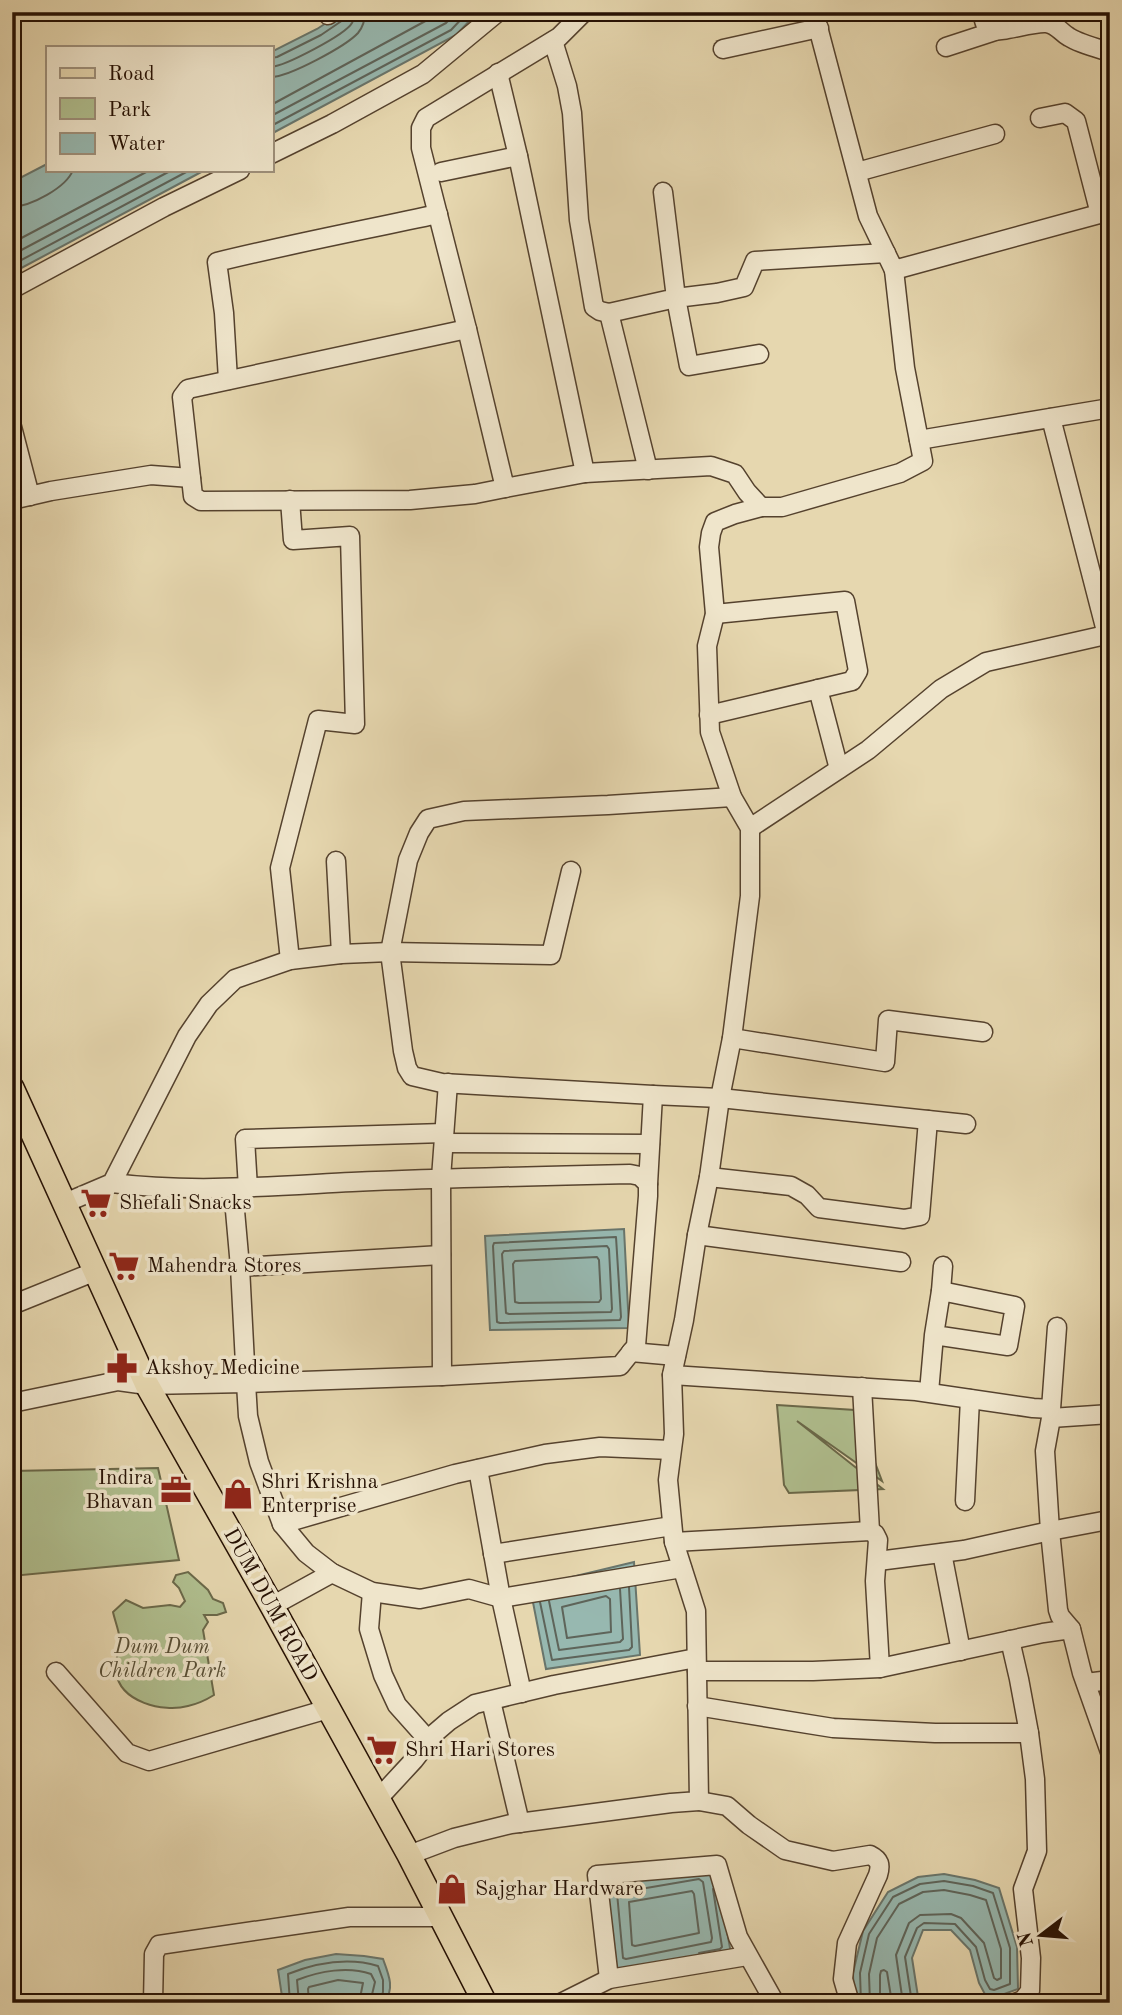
<svg xmlns="http://www.w3.org/2000/svg" width="1122" height="2015" font-family="'Old Standard TT',serif">
<style>
.green{fill:#b0bf8f;stroke:#6a6849;stroke-width:2}
.water{fill:#97b8b0;stroke:#69756b;stroke-width:2}
.lines{fill:none;stroke-linecap:round;stroke-linejoin:round}
.shore{stroke:#5e645a;stroke-width:2}
.minor-casing{stroke:#55422e;stroke-width:21}
.major-casing{stroke:#251003;stroke-width:26}
.minor{stroke:#efe5cb;stroke-width:18}
.major{stroke:#e6d7af;stroke-width:23}
.labels{text-anchor:middle;dominant-baseline:central;stroke-width:7;stroke-linejoin:round;paint-order:stroke}
.poi-label{font-size:21px;fill:#251003;stroke:#efe5cb;text-anchor:start}
.street-label{font-size:21px;fill:#251003;stroke:#efe5cb}
.park-label{font-size:21px;font-style:italic;fill:#564d34;stroke:#efe5cb}
</style>
<rect width="100%" height="100%" fill="#e6d7af"/>
<filter id="stains"><feTurbulence type="fractalNoise" baseFrequency=".00286" numOctaves="4"/><feColorMatrix values="0 0 0 0 .2 0 0 0 0 .09 0 0 0 0 .02 0 0 0 .5 -.17"/></filter>
<radialGradient id="worn" r=".72"><stop offset=".6" stop-color="#630" stop-opacity="0"/><stop offset="1" stop-color="#630" stop-opacity=".3"/></radialGradient>
<g class="green">
<path d="M777,1405L855,1410L882,1481L797,1421L883,1489L789,1493L784,1485Z"/>
<path d="M158,1468L179,1560L12,1576V1471Z"/>
<path d="M188,1572L208,1590L213,1599L223,1603L226,1612L217,1615H204L208,1622L203,1630L214,1695C206,1700 197,1704 188,1706C163,1713 120,1702 116,1672C114,1661 120,1650 120,1640C119,1631 115,1621 113,1612L126,1600L143,1608L170,1605L180,1607L185,1601L179,1588L173,1582L176,1575Z"/>
</g>
<g class="water">
<path d="M343,12H478L456,35L271,134V52L317,29Z"/>
<path d="M47,164V170H205L12,273V182Z"/>
<path d="M624,1229L629,1328L490,1330L485,1236Z"/>
<path d="M634,1562L640,1655L546,1669L530,1587Z"/>
<path d="M715,1860L731,1954L608,1978L599,1879Z"/>
<path d="M944,1874L975,1880L999,1888L1017,1947L1018,1989L988,2000L979,1983L970,1950L951,1930H923L912,1958L919,2003H854L853,1973L863,1931L888,1892L918,1877Z"/>
<path d="M336,1954L364,1956L383,1959C389,1975 395,1989 384,2003H283L278,1970L305,1960Z"/>
</g>
<g class="lines">
<g class="shore">
<path d="M271,58L277,57L321,35L343,20L346,12"/>
<path d="M271,67C285,66 345,35 352,23C355,19 354,17 355,12"/>
<path d="M271,77C289,77 346,46 358,33C363,27 365,20 365,12"/>
<path d="M271,105L442,12"/>
<path d="M271,116L446,23L456,12"/>
<path d="M271,126L451,30L468,12"/>
<path d="M12,207C31,206 66,188 73,170"/>
<path d="M12,243L150,170"/>
<path d="M12,255L172,170"/>
<path d="M12,265L190,170"/>
<path d="M616,1237L621,1317L620,1320L500,1323L497,1322L493,1246L494,1243Z"/>
<path d="M607,1246L609,1249L612,1309L611,1312L509,1314L506,1313L502,1254L504,1251Z"/>
<path d="M597,1257L599,1260L601,1299L599,1302L519,1303L515,1302L513,1264L515,1261Z"/>
<path d="M606,1596L610,1599L611,1632L567,1638L562,1607Z"/>
<path d="M549,1601L559,1650L620,1642L623,1639L620,1589"/>
<path d="M540,1602L552,1660L629,1650L632,1647L629,1587"/>
<path d="M699,1879L703,1882L712,1938L711,1942L626,1959L623,1958L617,1893Z"/>
<path d="M692,1891L694,1894L699,1933L635,1946L632,1945L629,1902Z"/>
<path d="M699,1953L720,1949L722,1947L713,1889"/>
<path d="M290,2003L288,1974C316,1963 348,1957 378,1966L383,1980V1992L379,2003"/>
<path d="M299,2003L297,1980C320,1971 348,1966 371,1974L375,1982L370,2003"/>
<path d="M309,2003L308,1989L309,1987L338,1980L363,1983L359,2003"/>
<path d="M861,2003L860,1973L869,1934L893,1897L920,1884L944,1881L973,1886L993,1893L1010,1948V1984L994,1990L990,1989L985,1980L976,1947L955,1924L924,1923L917,1928L905,1957L912,2003"/>
<path d="M870,2003L869,1974L877,1938L899,1904L923,1892L944,1890L970,1895L986,1900L1001,1949V1978L997,1980L994,1978L984,1943L961,1918L951,1914L920,1915L909,1923L896,1955L903,2003"/>
<path d="M880,2003V1975L881,1971L884,1970L887,1972L892,2003"/>
</g>
<g class="minor-casing">
<g id="minor">
<path d="M584,12L559,37L426,118L421,128V148L467,329L505,488L585,473L711,466L735,474L747,492L761,507H782L900,473L923,461L905,368L894,270"/>
<path d="M814,12L868,216L894,270L1110,211"/>
<path d="M982,12C984,19 984,28 992,30C1001,33 1032,22 1046,23C1057,24 1060,32 1069,37C1080,44 1097,48 1110,52"/>
<path d="M328,15L332,12"/>
<path d="M553,41L567,86L572,113L579,220L594,307L600,311L609,313L676,298L663,192"/>
<path d="M946,47L995,31"/>
<path d="M723,49L819,28"/>
<path d="M498,73L518,156L585,473"/>
<path d="M1040,118L1065,113L1076,121L1100,214"/>
<path d="M271,154L332,124L423,74L498,12"/>
<path d="M441,172L518,156"/>
<path d="M857,172L995,134"/>
<path d="M12,289L164,207L240,170"/>
<path d="M609,313L648,470"/>
<path d="M467,329L188,389L182,397L193,496L201,501L410,500L475,494L505,488"/>
<path d="M759,354L689,366L676,298L717,293L744,287L755,261L886,253"/>
<path d="M228,380L224,313L217,262C290,244 364,230 438,214"/>
<path d="M1051,418L1107,635"/>
<path d="M12,427L30,496"/>
<path d="M919,440L1110,408"/>
<path d="M12,500L51,491L151,475L191,478"/>
<path d="M818,689L839,769"/>
<path d="M709,715L852,681L858,671L845,601L715,614"/>
<path d="M732,797L608,805L464,811L428,819L419,833L408,860L390,952L403,1051L407,1068L412,1076L442,1083L653,1095L720,1098L966,1124"/>
<path d="M750,828L868,750L941,689L986,662L1110,634"/>
<path d="M336,861L341,954"/>
<path d="M290,960L280,868L318,720L355,724L350,536L293,540L290,500"/>
<path d="M732,1038L885,1062L888,1020L983,1032"/>
<path d="M12,1129L26,1117"/>
<path d="M444,1143L650,1144"/>
<path d="M709,1177L791,1186L807,1195L819,1208L904,1219L920,1216L928,1120"/>
<path d="M112,1183C192,1193 272,1186 352,1182C445,1178 537,1176 630,1174L640,1176L648,1184V1196L636,1346L620,1366L442,1376L246,1383L240,1267L233,1188"/>
<path d="M648,1184L653,1095"/>
<path d="M248,1188L245,1139L444,1133"/>
<path d="M65,1203L112,1183L187,1036L209,1004L235,979L290,960L341,954L390,952L551,955L571,871"/>
<path d="M697,1235L901,1262"/>
<path d="M240,1267L441,1255"/>
<path d="M941,1291L943,1266"/>
<path d="M12,1305L96,1271"/>
<path d="M631,1352L676,1356"/>
<path d="M672,1375L916,1391L1033,1408L1051,1409V1418L1045,1451L1050,1531L964,1550L878,1561"/>
<path d="M442,1376L441,1178L448,1083"/>
<path d="M862,1387L870,1531"/>
<path d="M929,1392L934,1335L941,1291L1015,1306L1008,1346L934,1335"/>
<path d="M12,1403L118,1381L147,1385L246,1383L248,1416L259,1462L282,1524L306,1553L332,1573L372,1592L420,1599L469,1589L501,1598L682,1568"/>
<path d="M1051,1409L1057,1327"/>
<path d="M1051,1418L1110,1414"/>
<path d="M478,1469L501,1598L522,1693"/>
<path d="M965,1501L970,1399"/>
<path d="M282,1524L455,1474L545,1454L600,1447L671,1450"/>
<path d="M674,1542L870,1531L875,1534L878,1540L875,1581L880,1668"/>
<path d="M942,1553L961,1651"/>
<path d="M493,1554L672,1526"/>
<path d="M372,1592L369,1629L383,1675L397,1705L430,1742"/>
<path d="M272,1606L332,1573"/>
<path d="M1071,1629L1060,1616L1058,1610L1050,1531L1103,1521H1110"/>
<path d="M1010,1640L1019,1679L1029,1733L1035,1779L1037,1851L1023,1889L1031,1958L1030,1991L1023,2000L1015,2003"/>
<path d="M697,1671H813L880,1668L1043,1633L1071,1629L1082,1673L1110,1752"/>
<path d="M56,1672L127,1753L149,1761L328,1709"/>
<path d="M1086,1683L1110,1680"/>
<path d="M491,1701L520,1823"/>
<path d="M697,1706L833,1728L935,1733H1029"/>
<path d="M377,1800L414,1760L435,1733L449,1721L475,1704L554,1685L696,1658"/>
<path d="M699,1801L727,1806L749,1825L785,1850L833,1861L870,1855C880,1860 881,1865 878,1875L847,1943L843,1979L850,2003"/>
<path d="M409,1855L454,1838L511,1824L671,1803L699,1801L696,1611L674,1542L668,1480L674,1434L672,1375L684,1320L697,1235L709,1177L720,1098L732,1038L750,896V828L732,797L710,732L707,646L715,614L709,547L711,533L715,522L735,514L761,507"/>
<path d="M609,1979L597,1875L717,1865L738,1937L775,2003"/>
<path d="M153,2003L154,1954L159,1945L349,1917H441"/>
<path d="M561,2003L609,1979L747,1956"/>
</g>
</g>
<g class="major-casing">
<path id="major" d="M12,1088L147,1385L272,1606L409,1855L485,2003"/>
</g>
<use href="#minor" class="minor"/>
<use href="#major" class="major"/>
</g>
<defs>
<g id="supermarket-bare" transform="scale(2.415)"><path d="M-6-5.5h2.5l.6 2H6L4.5 2H-2.5L-4.4-4H-6ZM-1.5 3.2a1.3 1.3 0 1 0 .1 0ZM3 3.2a1.3 1.3 0 1 0 .1 0Z" fill="#8f2418" stroke="#efe5cb" stroke-width="2.5" paint-order="stroke"/></g>
<g id="pharmacy-bare" transform="scale(2.415)"><path d="M-2-6h4v4h4v4h-4v4h-4v-4h-4v-4h4Z" fill="#8f2418" stroke="#efe5cb" stroke-width="2.5" paint-order="stroke"/></g>
<g id="office-bare" transform="scale(2.415)"><path d="M-6-3h4V-5.5h4V-3h4V5H-6ZM-1-4.5V-3h2v-1.5ZM-6 0V1H6V0Z" fill="#8f2418" stroke="#efe5cb" stroke-width="2.5" paint-order="stroke"/></g>
<g id="shop-bare" transform="scale(2.415)"><path d="M-5-2.5h2.3a2.7 3.5 0 0 1 5.4 0H5L5.5 6h-11ZM-1.5-2.5h3a1.5 2.3 0 0 0-3 0Z" fill="#8f2418" stroke="#efe5cb" stroke-width="2.5" paint-order="stroke"/></g>
</defs>
<g fill-rule="evenodd">
<use href="#supermarket-bare" x="96" y="1203"/>
<use href="#supermarket-bare" x="124" y="1266"/>
<use href="#pharmacy-bare" x="122" y="1368"/>
<use href="#office-bare" x="176" y="1490"/>
<use href="#shop-bare" x="238" y="1494"/>
<use href="#supermarket-bare" x="382" y="1750"/>
<use href="#shop-bare" x="452" y="1889"/>
</g>
<g class="labels">
<g class="poi-label">
<text x="119" y="1203">Shefali Snacks</text>
<text x="147" y="1266">Mahendra Stores</text>
<text x="145" y="1368">Akshoy Medicine</text>
<text x="153" y="1478" text-anchor="end">Indira<tspan x="153" dy="24">Bhavan</tspan></text>
<text x="261" y="1482">Shri Krishna<tspan x="261" dy="24">Enterprise</tspan></text>
<text x="405" y="1750">Shri Hari Stores</text>
<text x="475" y="1889">Sajghar Hardware</text>
</g>
<g class="street-label">
<text transform="translate(270 1605) rotate(61)">DUM DUM ROAD</text>
</g>
<g class="park-label">
<text x="162" y="1647">Dum Dum<tspan x="162" dy="24">Children Park</tspan></text>
</g>
</g>
<rect width="1122" height="2015" fill="none" stroke="#e6d7af" stroke-width="42"/>
<rect x="14" y="14" width="1094" height="1987" fill="none" stroke="#251003" stroke-width="3.5"/>
<rect x="21" y="21" width="1080" height="1973" fill="none" stroke="#251003" stroke-width="2"/>
<rect x="46" y="46" width="228" height="126" fill="#efe5cb" stroke="#9e907b" stroke-width="2"/>
<rect x="60" y="68" width="35" height="10" fill="#e6d7af" stroke="#9e907b" stroke-width="2"/>
<text x="108" y="80" font-size="21" fill="#251003">Road</text>
<rect x="60" y="98" width="35" height="21" fill="#b0bf8f" stroke="#9e907b" stroke-width="2"/>
<text x="108" y="116" font-size="21" fill="#251003">Park</text>
<rect x="60" y="133" width="35" height="21" fill="#97b8b0" stroke="#9e907b" stroke-width="2"/>
<text x="108" y="150" font-size="21" fill="#251003">Water</text>
<g transform="translate(1041 1935) rotate(254)" stroke="#efe5cb" stroke-width="5" paint-order="stroke">
<path d="M0-5L12 26L0 18L-12 26Z" fill="#251003"/>
<text y="-10" font-size="19" font-weight="bold" text-anchor="middle" fill="#251003">N</text>
</g>
<rect width="100%" height="100%" filter="url(#stains)"/>
<rect width="100%" height="100%" fill="url(#worn)"/>
</svg>
